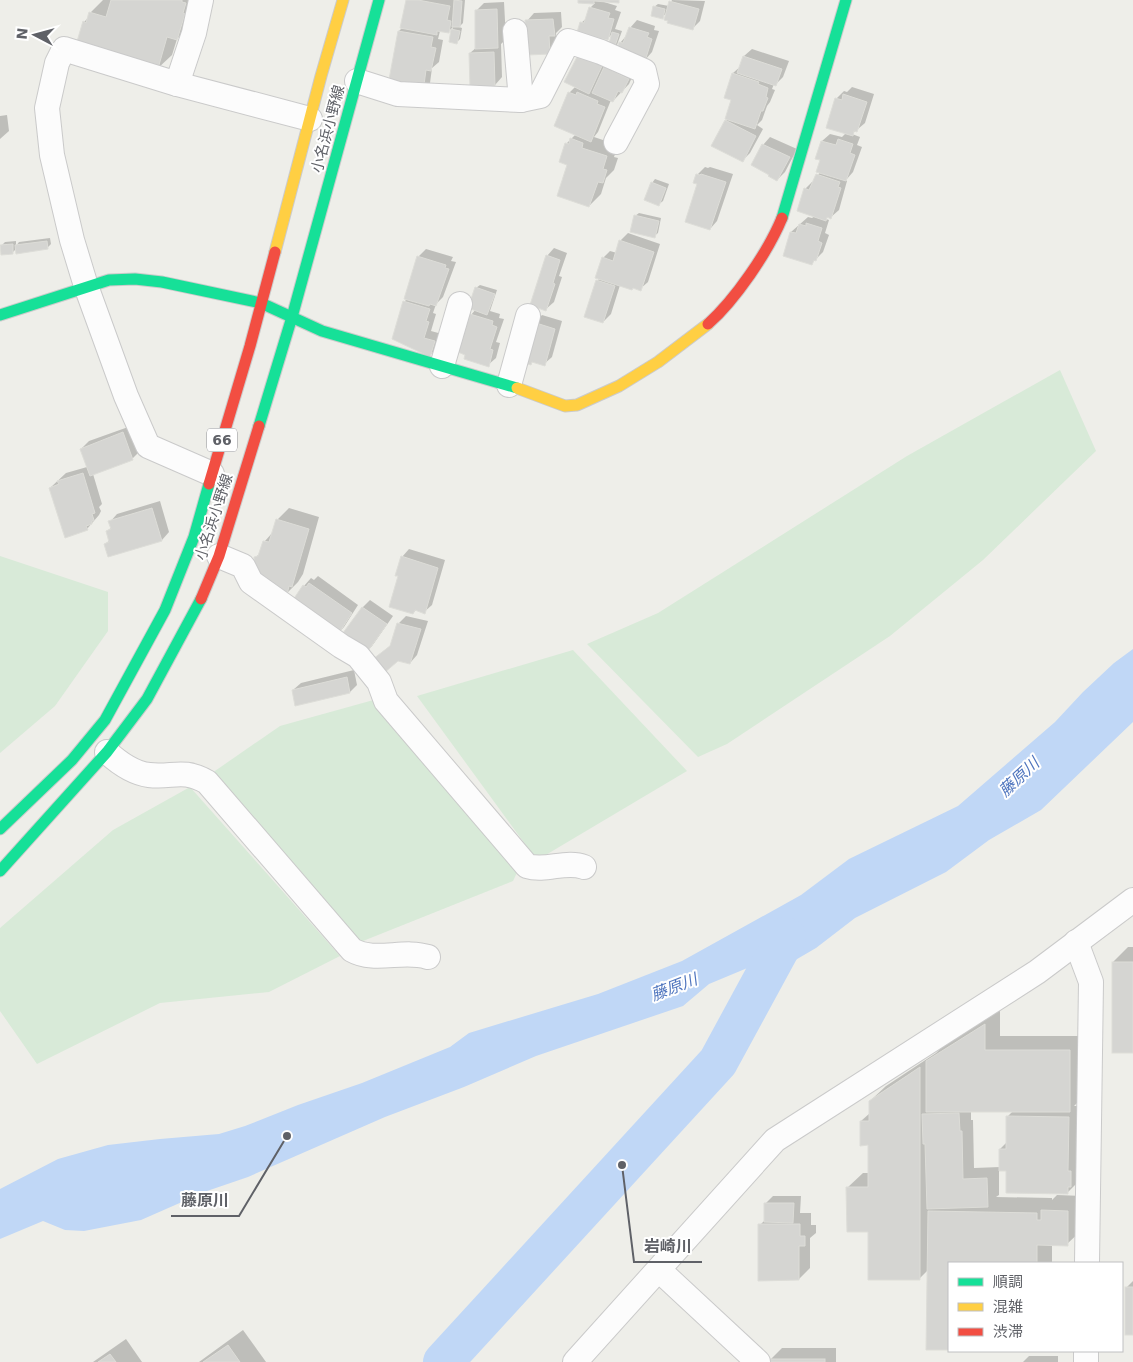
<svg xmlns="http://www.w3.org/2000/svg" width="1133" height="1362" font-family="'DejaVu Sans','Noto Sans JP',sans-serif">
<style>
.green{fill:#d8ead8}
.water{fill:#c0d7f6}
.shadow{fill:#0003;fill-rule:evenodd}
.lines{fill:none;stroke-linecap:round;stroke-linejoin:round}
.river{stroke:#c0d7f6;stroke-width:40}
.building{fill:#d5d5d2;stroke:#ddddd8}
.street-casing{stroke:#cacaca;stroke-width:26}
.fast-casing{stroke:#cbcbcb;stroke-width:13}
.slow-casing{stroke:#cbcbcb;stroke-width:13}
.jam-casing{stroke:#cbcbcb;stroke-width:13}
.street{stroke:#fcfcfc;stroke-width:24}
.fast{stroke:#16e098;stroke-width:11}
.slow{stroke:#ffcf43;stroke-width:11}
.jam{stroke:#f24e42;stroke-width:11}
.labels{text-anchor:middle;dominant-baseline:central;stroke-width:4;stroke-linejoin:round;paint-order:stroke}
.shield{fill:#fff;stroke:#8f9095;stroke-width:1}
.shield-label{font-size:14px;font-weight:bold;fill:#5f6167}
.street-label{font-size:15px;fill:#5f6167;stroke:#fff}
.water-label{font-size:16px;font-style:italic;fill:#4f75be;stroke:#fff}
.leader{fill:none;stroke:#5f6167;stroke-width:2}
.callout-dot{fill:#5f6167;stroke:#fff;stroke-width:2}
.callout-label{font-size:16px;text-anchor:middle;font-weight:bold;fill:#5f6167;stroke:#fff;stroke-width:4;stroke-linejoin:round;paint-order:stroke}
</style>
<rect width="100%" height="100%" fill="#eeeee9"/>
<g class="green">
<path d="M1060,370L1096,451L983,560L890,636L727,744L698,757L587,644L658,613L907,456Z"/>
<path d="M0,556L108,592V631L55,706L0,753Z"/>
<path d="M573,650L687,771L544,856L533,855L417,696Z"/>
<path d="M377,699L522,862L513,881L358,943L212,773L280,726Z"/>
<path d="M190,787L340,956L269,992L160,1003L37,1064L0,1011V928L113,830Z"/>
</g>
<path class="water" d="M1133,649V722L1041,810L989,840L946,872L855,918L816,948L792,962L757,964L709,984L683,1006L536,1056L464,1087L385,1117L248,1177L207,1191L141,1220L84,1231L65,1230L43,1221L0,1239V1189L58,1159L108,1145L160,1139L219,1134L245,1126L298,1105L362,1083L450,1047L469,1033L598,994L682,961L801,895L849,859L958,806L1055,722L1083,692L1114,663Z"/>
<g class="shadow">
<path d="M103,0H200L192,23L177,39L172,55L156,70L84,22L88,18L90,13Z"/>
<path d="M407,0H465L463,23L459,27L462,28L460,39L457,42L450,41L453,27L448,32L440,31L438,39L443,40L439,62L432,68L430,83L422,90L399,31L403,27Z"/>
<path d="M579,0H620L601,1L617,6L615,10L621,12L615,29L622,31L617,45L614,48L613,33L607,39L604,38L600,42L581,23L587,18L590,8L595,3L579,2Z"/>
<path d="M672,0L705,1L700,21L693,28L668,12L662,17L654,7L658,4L669,6Z"/>
<path d="M504,2L506,39L501,44L502,77L495,85L470,53L477,47L476,11L484,3Z"/>
<path d="M561,12L562,27L556,33L557,45L549,53L527,21L534,13Z"/>
<path d="M637,20L655,26L654,30L659,31L652,52L645,60L620,43L627,35L630,28Z"/>
<path d="M752,49L789,61L783,77L776,84H774L772,89L775,90L770,102L767,106L762,120L757,125L763,129L750,153L742,161L726,121L728,118L733,99V73L741,66L744,56Z"/>
<path d="M579,55L609,58L605,68L612,60L635,71L629,84L613,101L611,100L598,132L594,137L618,145L614,157L618,158L614,170L606,178L601,194L589,206L569,164L567,143L576,134L569,93L576,86Z"/>
<path d="M852,87L874,94L865,123L852,134L860,137L857,145L862,147L853,172L846,180L847,181L839,210L831,217L829,216L826,219L829,220L825,233L829,235L823,252L812,263L791,232L808,217L812,218L815,216L805,189L812,182H814L820,172L822,141L830,134L842,137L846,133L836,99L844,91L847,92Z"/>
<path d="M7,115L9,131L0,139V116Z"/>
<path d="M770,137L797,149L785,172L777,180L763,145Z"/>
<path d="M705,167L708,168L710,167L733,174L717,221L710,229L697,175Z"/>
<path d="M655,179L669,184L663,201L659,204L652,183Z"/>
<path d="M639,213L661,218L658,233L654,236L635,216Z"/>
<path d="M628,233L660,244L648,282L640,289L620,285L611,314L603,322L597,281L600,278L603,258L610,251L617,253L620,241Z"/>
<path d="M50,238L51,244L48,247L16,249L12,253L2,245L5,242L16,241V246L19,242Z"/>
<path d="M554,248L567,253L559,276L562,277L554,302L546,309L547,256Z"/>
<path d="M426,249L453,257L451,261L456,262L443,297L436,304L433,313L436,314L431,331L442,334L437,348L430,355L404,302L408,298L418,257Z"/>
<path d="M480,285L497,290L490,311L500,314L499,318L504,319L496,342L500,343L496,358L488,365L471,315L476,309V288Z"/>
<path d="M542,315L562,321L552,357L544,364L534,323Z"/>
<path d="M131,426L140,451L132,459L93,474L102,504L99,507L101,511L99,515L87,529L50,488L66,473L87,467L81,449L89,441Z"/>
<path d="M160,501L169,532L162,540L109,556L105,544L110,540L107,531L112,527L110,522L117,514Z"/>
<path d="M289,508L319,517L303,574L298,582L286,594L256,557L261,552L265,541L273,532L278,519Z"/>
<path d="M409,549L445,560L432,605L424,612L416,610L413,613L400,576L402,557Z"/>
<path d="M318,576L358,605L344,627L337,634L304,586L311,578L314,580Z"/>
<path d="M370,600L393,616L372,646L365,653L342,637L363,607Z"/>
<path d="M406,616L428,621L417,655L410,663L383,652L392,644L399,623Z"/>
<path d="M354,670L357,685L350,692L293,690L301,683Z"/>
<path d="M1128,947H1133V1052L1113,962Z"/>
<path d="M1000,1010V1036H1085V1095L1074,1106H1080L1079,1181L1068,1192L1007,1170H999V1195L996,1197L1052,1198V1200L1057,1195L1083,1196V1229L1067,1244H1052V1263H949V1349H928V1270L919,1279L870,1231L847,1188L863,1173H869V1144L861,1121L870,1113V1101L886,1086L936,1053L943,1046ZM971,1111H1013L1007,1117V1142L1000,1149V1167L974,1168L973,1120H971Z"/>
<path d="M773,1196H801L800,1213H811V1225H816V1233L810,1238V1268L799,1279L760,1225L765,1220V1204Z"/>
<path d="M1133,1281V1334L1126,1288Z"/>
<path d="M243,1330L266,1362H199Z"/>
<path d="M126,1339L142,1362H93Z"/>
<path d="M782,1348H836V1362H771V1359Z"/>
<path d="M1029,1356H1058V1362H1023Z"/>
</g>
<g class="lines">
<path class="river" d="M443,1362L718,1062L786,937"/>
</g>
<g class="building">
<path d="M111,0H182V2L186,3L183,13L185,14L177,40L167,37L157,72L76,45L83,21L86,23L89,12L106,17Z"/>
<path d="M406,0H418L450,6L447,20L451,21L449,33L437,31V35L400,28Z"/>
<path d="M454,0L462,1L460,27H452Z"/>
<path d="M578,0H619V3L594,1V4L578,3Z"/>
<path d="M669,1L699,9L693,30L667,23L668,21L664,20Z"/>
<path d="M653,6L665,9L663,19L651,16Z"/>
<path d="M589,7L610,13L608,18L614,19L608,40L602,39L601,44L576,36L580,22L584,23Z"/>
<path d="M497,9L498,48L475,49V10Z"/>
<path d="M553,19L555,36H549L550,54L527,55L525,20Z"/>
<path d="M629,27L649,33L647,37L652,39L645,61L615,56L619,42L623,43Z"/>
<path d="M451,29L460,31L457,44L449,42Z"/>
<path d="M398,31L433,37L431,47L436,48L431,71L426,70L423,92L388,85Z"/>
<path d="M612,32L619,34L614,49L608,47Z"/>
<path d="M494,52L495,86L470,87L469,53Z"/>
<path d="M578,55L602,66L589,94L564,82Z"/>
<path d="M743,56L782,69L776,86L737,73Z"/>
<path d="M604,67L629,79L622,93L618,91L613,102L592,93Z"/>
<path d="M732,73L759,82L758,84L768,88L766,97L768,98L763,111H761L755,129L725,119L731,100L724,98Z"/>
<path d="M568,92L576,95L577,92L598,101L597,104L605,107L591,142L554,126Z"/>
<path d="M843,94L867,102L857,132L854,131L853,136L826,128L835,98L842,100Z"/>
<path d="M725,120L756,136L743,162L711,146Z"/>
<path d="M570,138L583,143L582,148L607,156L603,169L607,170L603,183L598,182L589,207L557,196L567,165L559,162L565,143L569,144Z"/>
<path d="M838,139L853,144L850,153L855,155L846,181L816,172L820,160L815,159L821,141L836,145Z"/>
<path d="M762,144L790,157L777,181L768,176L769,175L751,165Z"/>
<path d="M696,174L700,175L701,174L726,182L710,230L685,222L697,184L693,183Z"/>
<path d="M816,174L840,182L838,187L841,188L831,219L827,217L826,221L797,211L804,188L809,190Z"/>
<path d="M651,182L666,188L659,206L644,200Z"/>
<path d="M634,215L659,221L655,238L630,232Z"/>
<path d="M806,223L822,228L818,241L822,243L816,261L814,260L812,265L783,256L790,232L796,233L799,224L806,226Z"/>
<path d="M619,240L654,252L641,291L633,288L632,290L595,278L602,257L613,261Z"/>
<path d="M47,241L48,249L16,254L15,245Z"/>
<path d="M13,244V254L1,255L0,245Z"/>
<path d="M546,255L560,260L553,283L555,284L546,311L530,305Z"/>
<path d="M417,256L446,265L445,268L449,269L436,306L430,304L429,306L404,299Z"/>
<path d="M596,280L615,286L603,323L584,317Z"/>
<path d="M475,287L495,294L487,315L468,308Z"/>
<path d="M403,301L430,309L426,321L429,322L424,338L435,341L430,357L392,339Z"/>
<path d="M470,314L493,321L492,325L497,327L490,349L493,350L489,367L464,359L465,355L458,352Z"/>
<path d="M533,322L555,329L545,366L532,362L531,365L521,362Z"/>
<path d="M123,432L133,460L90,476L80,449Z"/>
<path d="M83,473L95,513L92,514L94,520L92,521V524L86,526L88,530L65,538L49,488L59,484L57,481Z"/>
<path d="M152,508L162,541L108,557L104,544L109,542L106,531L111,529L108,521Z"/>
<path d="M276,519L309,529L292,587L289,586L287,595L275,592L277,585L259,580L255,575L254,557L258,556L263,541L269,542Z"/>
<path d="M401,556L438,568L425,614L415,610L413,614L389,607L398,576H395Z"/>
<path d="M309,583L352,613L337,636L291,603L303,585L306,587Z"/>
<path d="M362,607L387,624L365,655L340,637Z"/>
<path d="M397,623L421,629L410,664L398,661L384,673L373,659L390,646Z"/>
<path d="M347,677L350,693L295,706L292,690Z"/>
<rect x="1112" y="962" width="21" height="91"/>
<path d="M985,1024V1050H1070V1112H926V1061Z"/>
<path d="M920,1067V1280H868V1232H847L846,1187H868V1145L860,1146V1121H869V1101Z"/>
<path d="M959,1113L960,1131H962L963,1179L987,1178L988,1207L927,1209L925,1144H923L922,1114Z"/>
<path d="M1006,1116L1069,1117L1068,1171H1071V1187H1068V1194L1006,1193V1171H999V1149H1006Z"/>
<path d="M764,1203H794L793,1223L764,1222Z"/>
<path d="M1041,1210L1068,1211V1246L1037,1245V1263H949V1350H926L928,1211L1037,1213V1220H1041Z"/>
<path d="M758,1224H800V1236H805V1246H799V1280L758,1281Z"/>
<rect x="1125" y="1287" width="8" height="48"/>
<path d="M228,1345L240,1362H203Z"/>
<path d="M110,1354L116,1362H98Z"/>
<rect x="769" y="1359" width="56" height="3"/>
</g>
<g class="lines">
<g class="street-casing">
<g id="street">
<path d="M515,31L521,100"/>
<path d="M357,81L398,94L521,100L540,96L568,41L601,52L644,71L647,84L616,142"/>
<path d="M177,84L194,33L201,0"/>
<path d="M442,366L460,304"/>
<path d="M509,385L528,316"/>
<path d="M212,474L148,446L126,396L86,286L72,240L52,155L47,108L57,63L64,49L177,84L310,119"/>
<path d="M219,556L243,566L251,582L341,646L358,656L379,682L386,701L527,866C546,872 566,860 584,867"/>
<path d="M107,752C119,763 133,773 149,775C173,778 182,768 207,782L352,950C375,963 403,949 428,957"/>
<path d="M1076,942L1091,982L1087,1263"/>
<path d="M659,1270L758,1362"/>
<path d="M575,1362L775,1140L1037,972L1133,900"/>
<path d="M1086,1362V1351"/>
</g>
</g>
<g class="fast-casing">
<g id="fast">
<path d="M782,218L846,0"/>
<path d="M0,315L109,280L135,279L162,282L261,303L322,331L517,388"/>
<path d="M259,426L292,317L379,0"/>
<path d="M0,829L72,760L105,720L165,610L194,537L209,484"/>
<path d="M0,871L107,752L147,699L201,599"/>
</g>
</g>
<g class="slow-casing">
<g id="slow">
<path d="M275,252L321,76L343,0"/>
<path d="M517,388L565,406L577,405L619,386L658,362L708,324"/>
</g>
</g>
<g class="jam-casing">
<g id="jam">
<path d="M708,324C735,300 768,252 782,218"/>
<path d="M209,484L250,346L275,252"/>
<path d="M201,599L219,556L259,426"/>
</g>
</g>
<use href="#street" class="street"/>
<use href="#fast" class="fast"/>
<use href="#slow" class="slow"/>
<use href="#jam" class="jam"/>
</g>
<g class="labels">
<rect class="shield" x="207" y="428.5" width="30" height="23" rx="4"/>
<g class="shield-label">
<text x="222" y="440">66</text>
</g>
<g class="street-label">
<text transform="translate(328 129) rotate(-75)">小名浜小野線</text>
<text transform="translate(214 517) rotate(-72)">小名浜小野線</text>
</g>
<g class="water-label">
<text transform="translate(1019 777) rotate(-43)">藤原川</text>
<text transform="translate(674 987) rotate(-21)">藤原川</text>
</g>
</g>
<path class="leader" d="M287 1136L239 1216H171M622 1165L634 1262H702"/>
<g class="callout-dot">
<circle cx="287" cy="1136" r="5"/>
<circle cx="622" cy="1165" r="5"/>
</g>
<g class="callout-label">
<text x="205" y="1206">藤原川</text>
<text x="668" y="1252">岩崎川</text>
</g>
<rect x="948" y="1262" width="175" height="90" fill="#ffffff" stroke="#bfc0c2"/>
<rect x="958" y="1278" width="25" height="8" fill="#16e098" stroke="#bfc0c2"/>
<text x="993" y="1287" font-size="15" fill="#5f6167">順調</text>
<rect x="958" y="1303" width="25" height="8" fill="#ffcf43" stroke="#bfc0c2"/>
<text x="993" y="1312" font-size="15" fill="#5f6167">混雑</text>
<rect x="958" y="1328" width="25" height="8" fill="#f24e42" stroke="#bfc0c2"/>
<text x="993" y="1337" font-size="15" fill="#5f6167">渋滞</text>
<g transform="translate(35 35) rotate(276)" stroke="#ffffff" stroke-width="4" paint-order="stroke">
<path d="M0-4L9 19L0 12L-9 19Z" fill="#5f6167"/>
<text y="-8" font-size="14" font-weight="bold" text-anchor="middle" fill="#5f6167">N</text>
</g>
</svg>
